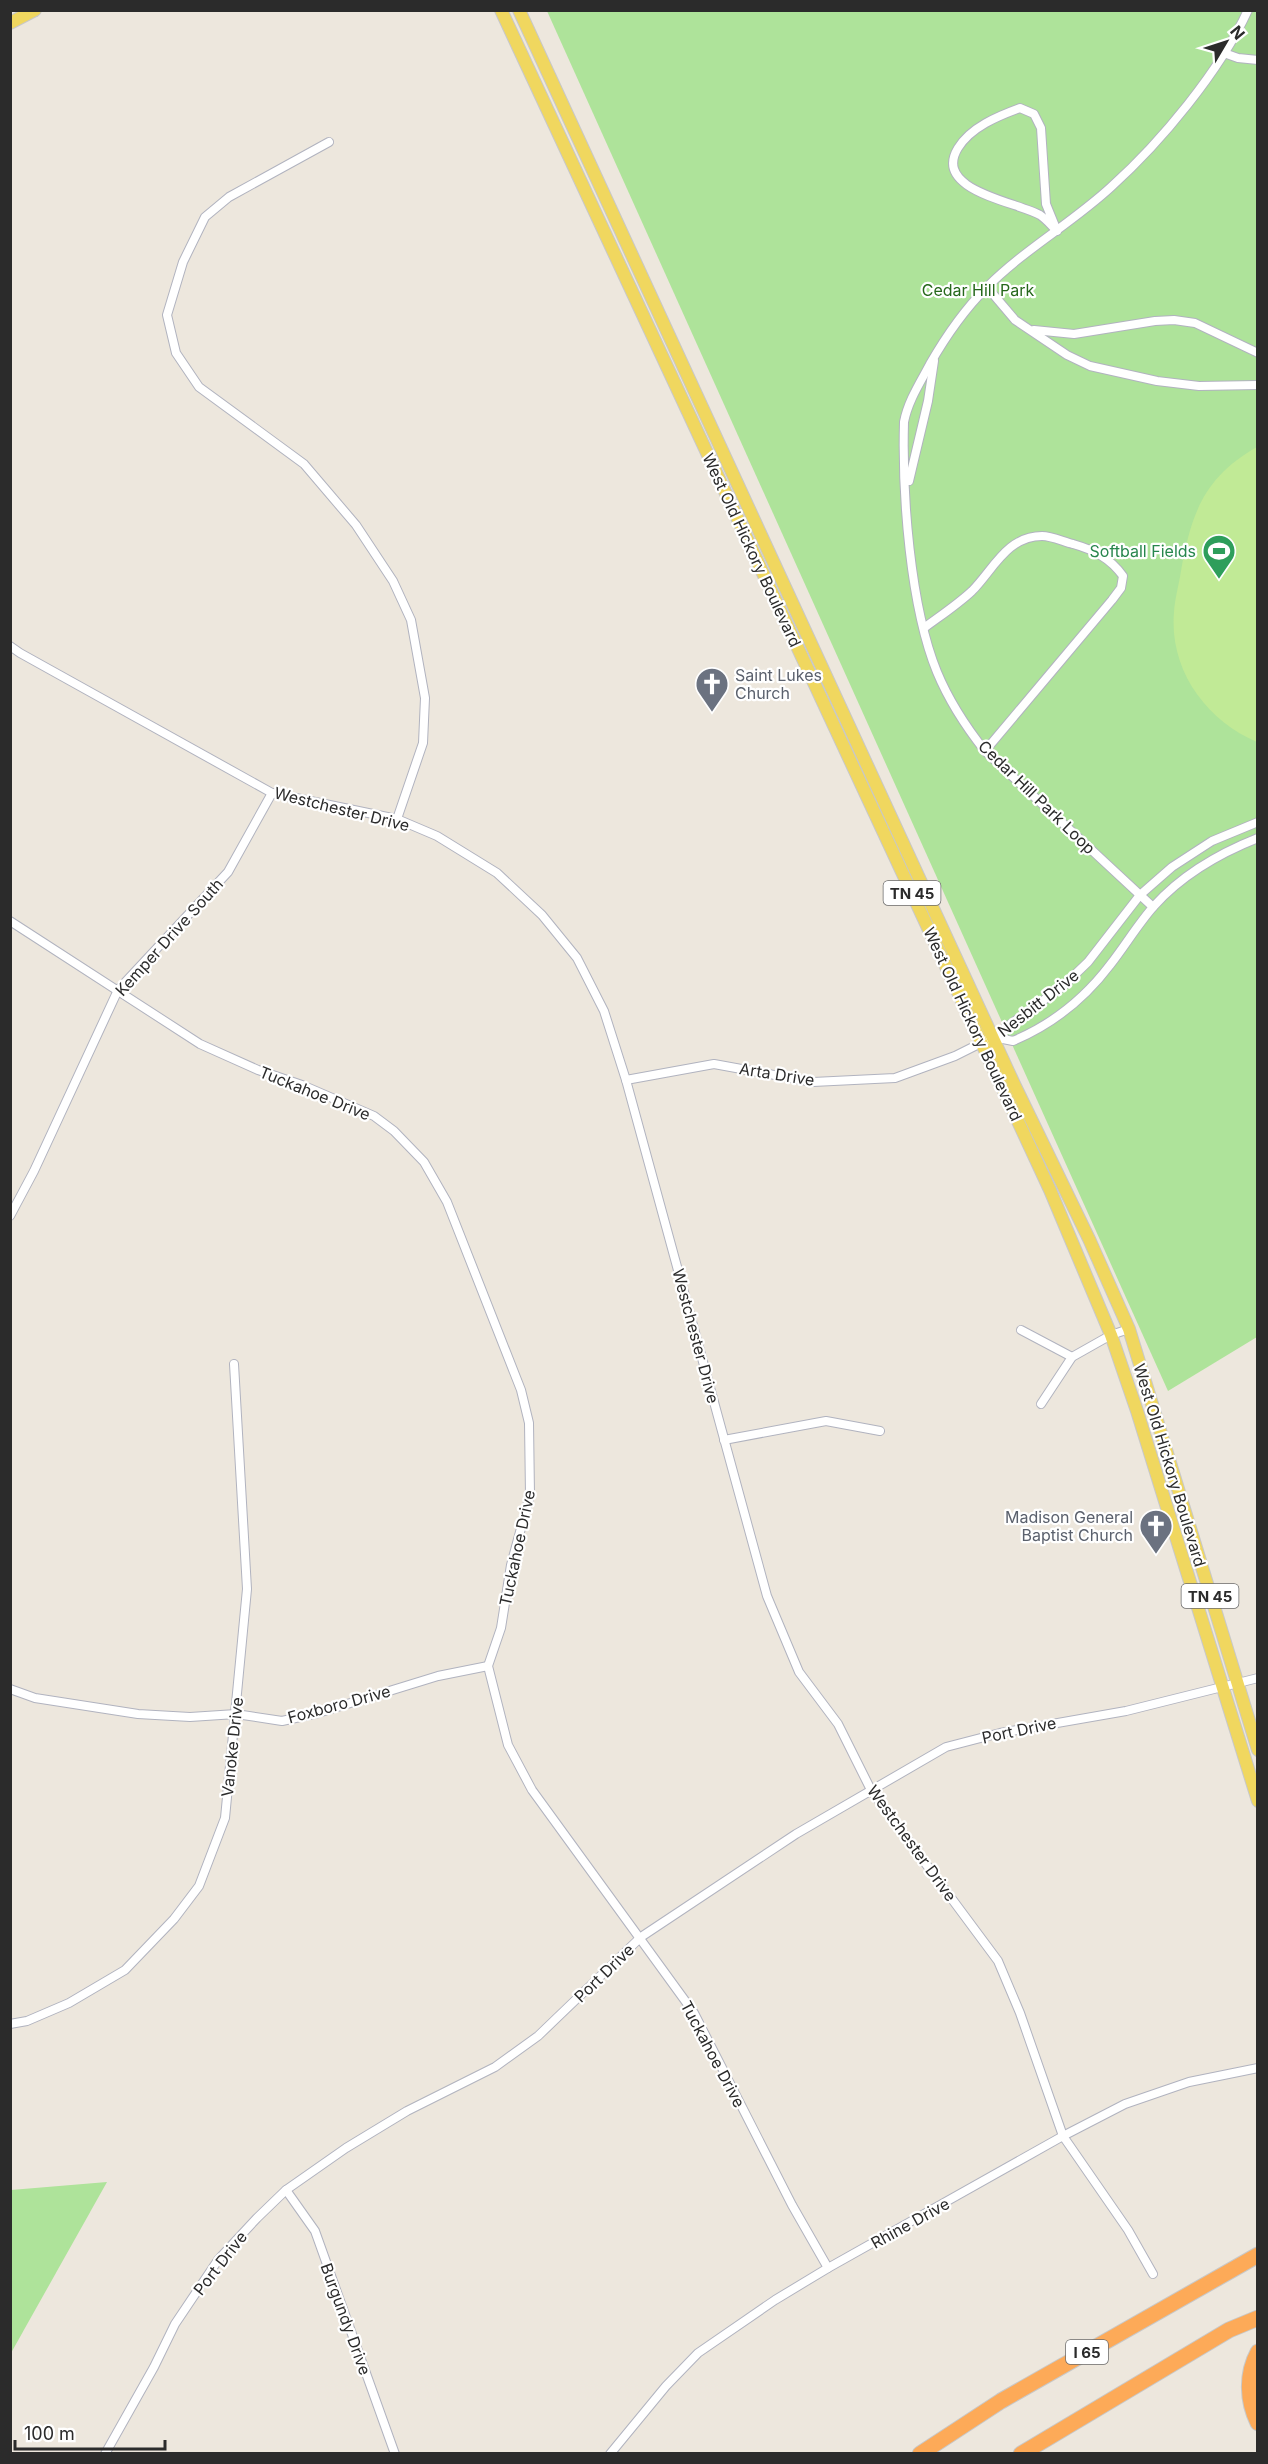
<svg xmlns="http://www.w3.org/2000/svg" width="1268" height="2464" font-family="Inter,sans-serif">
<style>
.green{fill:#aee39a}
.pitch{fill:#c1ea96}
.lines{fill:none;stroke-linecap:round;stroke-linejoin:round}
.minor-casing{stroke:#b1b3bf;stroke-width:10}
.primary-casing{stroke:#c8c8c8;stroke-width:14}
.motorway-casing{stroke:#c8c8c8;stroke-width:17}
.minor{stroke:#fff;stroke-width:8}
.primary{stroke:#f0d75f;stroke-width:12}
.motorway{stroke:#fdaa58;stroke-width:15}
.labels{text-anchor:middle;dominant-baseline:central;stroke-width:4.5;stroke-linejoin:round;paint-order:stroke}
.shield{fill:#fff;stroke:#6b6b6b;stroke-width:1.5}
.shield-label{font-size:15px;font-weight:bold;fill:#2b2b2b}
.park-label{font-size:16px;fill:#26681b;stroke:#fff}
.street-label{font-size:16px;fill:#2b2b2b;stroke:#fff}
.leisure-label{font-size:16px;fill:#27864d;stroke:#fff;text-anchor:end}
.worship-label{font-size:16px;fill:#5b616d;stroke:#fff;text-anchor:start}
</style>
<rect width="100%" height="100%" fill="#ede7dd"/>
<g class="green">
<path d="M547,11H1257V1337L1168,1391Z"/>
<path d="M107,2182L11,2353V2190Z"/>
</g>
<path class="pitch" d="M1257,447V742C1206,720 1169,670 1174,612C1175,598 1179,584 1181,571C1191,514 1204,477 1257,447Z"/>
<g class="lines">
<g class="minor-casing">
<g id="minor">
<path d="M1224,53L1238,58L1258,60"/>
<path d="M1020,108L1034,114L1041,128L1046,204L1057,231C1051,225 1046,219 1040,215C1018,202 932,191 958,148C971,127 998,116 1020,108Z"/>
<path d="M329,142L229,197L205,217L183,262L167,315L176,353L199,387L304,464L356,525L393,581L411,620L425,698L423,743L397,819"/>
<path d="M987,287L1015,320L1067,355L1090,366L1157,381L1199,386L1258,385"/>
<path d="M1034,330L1074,334L1155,321L1174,320L1195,323L1258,353"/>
<path d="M909,481L928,401L934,361"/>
<path d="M924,628C940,616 957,605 972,591C993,570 1007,536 1042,536C1052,536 1064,542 1073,544C1094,550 1110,558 1123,576L1121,588L1112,600L985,751"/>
<path d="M10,646L20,653L272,793L397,819L437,836L497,873L542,915L577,958L604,1011L626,1080L767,1596L799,1672L838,1724L871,1790L998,1961L1020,2013L1063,2136L1128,2230L1153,2274"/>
<path d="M1153,907L985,751C966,727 949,701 937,672C910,606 902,494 904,422C908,401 920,383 930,364C946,336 964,310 987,287C1025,249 1072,223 1111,187C1161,142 1220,71 1248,10"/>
<path d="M10,921L200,1044L258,1070L302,1085L374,1116L394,1131L424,1162L447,1202L521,1390L529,1423L530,1495L511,1565L501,1628L488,1666L508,1745L532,1790L694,2013L792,2205L828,2268"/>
<path d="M993,1037L1013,1041C1051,1025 1085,998 1110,965C1125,946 1138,924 1154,906C1181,876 1220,853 1258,838"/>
<path d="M626,1080L714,1064L813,1082L895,1078L955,1056L993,1037L1063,986L1088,962L1140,895L1172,867L1212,841L1258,822"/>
<path d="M10,1216L34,1171L118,990L228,872L272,793"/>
<path d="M1021,1330L1072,1357"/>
<path d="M1041,1404L1072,1357L1111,1335L1129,1329"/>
<path d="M724,1440L826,1421L880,1431"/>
<path d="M10,1689L35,1698L138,1714L190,1717L236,1714L282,1721L318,1713L438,1676L488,1666"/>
<path d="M10,2024L27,2021L69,2003L125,1970L174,1919L199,1886L225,1818L247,1589L234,1364"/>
<path d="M286,2190L315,2231L395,2454"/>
<path d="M105,2454L154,2367L175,2324L218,2260L257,2218L286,2190L346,2148L407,2111L495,2067L538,2036L641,1937L796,1834L946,1747L1000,1733L1126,1711L1258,1678"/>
<path d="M610,2454L666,2386L698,2353L775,2300L828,2268L1063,2136L1125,2104L1189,2082L1258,2068"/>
</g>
</g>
<g class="primary-casing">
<g id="primary">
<path d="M501,10L1050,1190L1111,1335L1137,1411L1258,1801"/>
<path d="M519,10L1014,1084L1089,1239L1129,1329L1258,1750"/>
<path d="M10,23L35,10"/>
</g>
</g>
<g class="motorway-casing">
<g id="motorway">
<path d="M1258,2352C1246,2374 1247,2401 1258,2423"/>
<path d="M920,2454L1001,2401L1258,2255"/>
<path d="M1021,2454L1229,2330L1258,2318"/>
</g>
</g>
<use href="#minor" class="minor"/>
<use href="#primary" class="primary"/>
<use href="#motorway" class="motorway"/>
</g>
<defs>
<g id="stadium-pin" transform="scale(1.725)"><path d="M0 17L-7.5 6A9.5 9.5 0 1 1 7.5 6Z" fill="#2e9e5b" stroke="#fff"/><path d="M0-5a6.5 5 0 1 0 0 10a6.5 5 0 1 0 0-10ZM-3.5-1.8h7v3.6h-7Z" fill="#fff"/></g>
<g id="church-pin" transform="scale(1.725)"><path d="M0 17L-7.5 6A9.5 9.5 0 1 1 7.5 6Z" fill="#6b7280" stroke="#fff"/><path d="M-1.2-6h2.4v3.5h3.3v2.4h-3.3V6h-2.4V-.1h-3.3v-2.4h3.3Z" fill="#fff"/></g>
</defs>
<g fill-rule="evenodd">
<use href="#stadium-pin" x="1219" y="551"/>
<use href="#church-pin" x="712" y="684"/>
<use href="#church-pin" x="1156" y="1526"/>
</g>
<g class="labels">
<g class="shield">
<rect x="883.5" y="881" width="57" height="24" rx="4.5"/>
<rect x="1181.5" y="1584" width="57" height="24" rx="4.5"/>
<rect x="1066" y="2340" width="42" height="24" rx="4.5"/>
</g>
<g class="shield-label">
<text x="912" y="893">TN 45</text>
<text x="1210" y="1596">TN 45</text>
<text x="1087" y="2352">I 65</text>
</g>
<g class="park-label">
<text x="978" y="290">Cedar Hill Park</text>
</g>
<g class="street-label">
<text transform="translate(752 550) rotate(65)">West Old Hickory Boulevard</text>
<text transform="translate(1037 797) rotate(44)">Cedar Hill Park Loop</text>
<text transform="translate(342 809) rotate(14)">Westchester Drive</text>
<text transform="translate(169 937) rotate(-48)">Kemper Drive South</text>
<text transform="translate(1038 1003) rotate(-38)">Nesbitt Drive</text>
<text transform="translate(973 1024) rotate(65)">West Old Hickory Boulevard</text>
<text transform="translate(777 1074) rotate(9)">Arta Drive</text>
<text transform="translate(315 1093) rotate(22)">Tuckahoe Drive</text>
<text transform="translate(696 1336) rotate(75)">Westchester Drive</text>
<text transform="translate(1170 1465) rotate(73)">West Old Hickory Boulevard</text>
<text transform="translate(517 1548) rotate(-78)">Tuckahoe Drive</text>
<text transform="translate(339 1704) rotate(-15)">Foxboro Drive</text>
<text transform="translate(1019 1730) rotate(-12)">Port Drive</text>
<text transform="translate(232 1747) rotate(-84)">Vanoke Drive</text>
<text transform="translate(912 1843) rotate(54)">Westchester Drive</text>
<text transform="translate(604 1973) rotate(-44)">Port Drive</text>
<text transform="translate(713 2054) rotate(62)">Tuckahoe Drive</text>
<text transform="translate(910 2223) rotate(-29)">Rhine Drive</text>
<text transform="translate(220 2263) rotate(-52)">Port Drive</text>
<text transform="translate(346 2319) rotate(70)">Burgundy Drive</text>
</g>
<g class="leisure-label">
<text x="1196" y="551">Softball Fields</text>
</g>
<g class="worship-label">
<text x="735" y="675">Saint Lukes<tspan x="735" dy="18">Church</tspan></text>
<text x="1133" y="1517" text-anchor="end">Madison General<tspan x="1133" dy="18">Baptist Church</tspan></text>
</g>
</g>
<rect width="1268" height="2464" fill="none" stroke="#2b2b2b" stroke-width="24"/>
<g transform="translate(1226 42) rotate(51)" stroke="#ffffff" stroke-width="4.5" paint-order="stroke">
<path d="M0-4.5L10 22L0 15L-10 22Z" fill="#2b2b2b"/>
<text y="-9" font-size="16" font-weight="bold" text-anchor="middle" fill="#2b2b2b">N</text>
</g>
<path d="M15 2440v9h150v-9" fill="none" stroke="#2b2b2b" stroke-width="3"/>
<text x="24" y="2440" font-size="18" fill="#2b2b2b" stroke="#ffffff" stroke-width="4.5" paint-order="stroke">100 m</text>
</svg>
